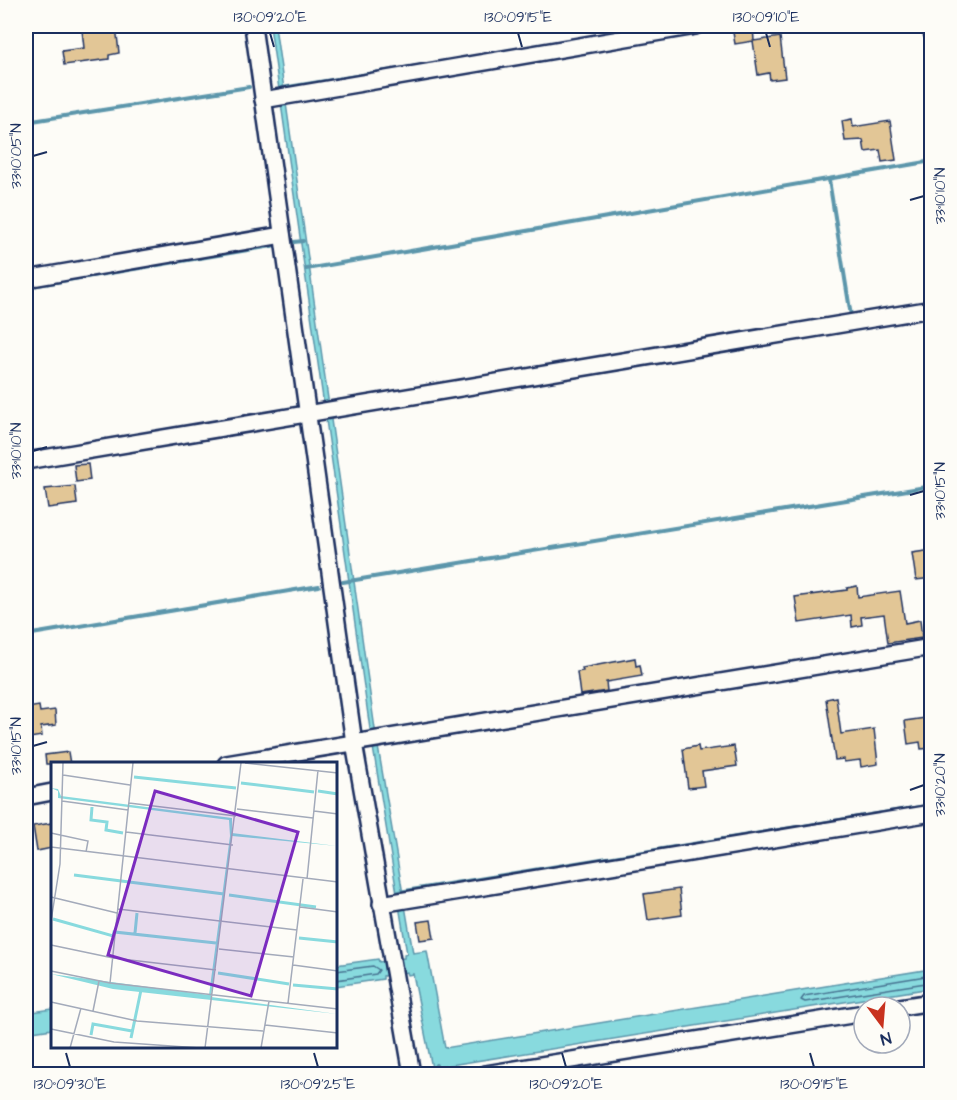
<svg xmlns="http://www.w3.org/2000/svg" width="957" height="1100" font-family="'Architects Daughter',sans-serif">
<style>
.water{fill:#88dade;stroke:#5c96ab;stroke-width:1.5}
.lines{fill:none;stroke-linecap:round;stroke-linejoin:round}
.shore{stroke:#477391;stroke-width:1.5}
.stream{stroke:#5c96ab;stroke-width:4}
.building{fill:#e2c696;stroke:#1b2f5e;stroke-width:1.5}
.minor-casing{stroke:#1b2f5e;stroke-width:20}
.minor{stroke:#fdfcf7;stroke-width:15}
.ticks{fill:none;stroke:#1b2f5e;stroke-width:2}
.inset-river{fill:none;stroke:#88dade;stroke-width:3}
.inset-road{fill:none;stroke:#a3aaba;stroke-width:1.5}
.view{fill:#7b2cbf;fill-opacity:0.15;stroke:#7b2cbf;stroke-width:3}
.inset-edge{fill:none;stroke:#1b2f5e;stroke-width:3}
.neatline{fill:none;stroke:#1b2f5e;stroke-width:2}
.ticks-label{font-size:15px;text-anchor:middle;fill:#1b2f5e}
</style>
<rect width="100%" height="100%" fill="#fdfcf7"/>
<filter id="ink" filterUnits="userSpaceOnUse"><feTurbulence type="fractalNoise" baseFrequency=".0167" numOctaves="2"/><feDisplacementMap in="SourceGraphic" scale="12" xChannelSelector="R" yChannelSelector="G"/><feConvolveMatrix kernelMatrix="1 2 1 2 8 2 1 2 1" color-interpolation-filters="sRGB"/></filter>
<g filter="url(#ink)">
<g class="water">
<path d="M270,26H275L375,729L413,953L427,951L445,1048L931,969V988L432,1068L413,974L408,975L407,972L383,976V979L336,986V965L378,959L379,962L404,958V955L407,954L370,729Z"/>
<path d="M52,1009V1029L26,1033V1013Z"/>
</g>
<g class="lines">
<g class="shore">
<path d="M336,971L373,966L379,970L376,974L336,980"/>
<path d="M932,975L804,996L801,1000L805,1002L932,982"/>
</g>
<g class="stream">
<path d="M282,88L461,59"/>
<path d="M26,122L249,87"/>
<path d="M829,180L851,316"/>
<path d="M294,242L303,241"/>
<path d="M306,269L932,161"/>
<path d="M26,287L272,246"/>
<path d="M343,582L932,486"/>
<path d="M26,635L319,586"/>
<path d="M399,892L932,805"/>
<path d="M431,1074L436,1065"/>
</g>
</g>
<g class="building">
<path d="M116,26L119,53L109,55V59L64,65L62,51L84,48L82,30Z"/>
<path d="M753,26L754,41L780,37L785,78L770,80L769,73L758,75L753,41L735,44L732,27Z"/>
<path d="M852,119L853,127L890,121L896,160L882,162L880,150L865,152L863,140L845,141L842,121Z"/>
<path d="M88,464L90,480L76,482L74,465Z"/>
<path d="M75,486L77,504L48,508L45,489Z"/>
<path d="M932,550V578L916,580L912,553Z"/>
<path d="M857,586L858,597L900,591L905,623L920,620L922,638L888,643L884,614L861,617L862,625L852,627L851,615L799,623L795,597L847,590V588Z"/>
<path d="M635,658L636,666L640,665L642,676L606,682L607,691L580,695L577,672L583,671L582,668Z"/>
<path d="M836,697L841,734L874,729L878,764L861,767L860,760L844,762V759L835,760L826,699Z"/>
<path d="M39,706L40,712L55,710L56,725L41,727L42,736L30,738L27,708Z"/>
<path d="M932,717V748L921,749L920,742L908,744L905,721Z"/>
<path d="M698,746L699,751L734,746L737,766L702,771L704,786L688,788L683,749Z"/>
<path d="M68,752L70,764H46L45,755Z"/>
<path d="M52,823V848L37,851L33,826Z"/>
<path d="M679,889L682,915L648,920L644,894Z"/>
<path d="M431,920L434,938L420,940L417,922Z"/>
</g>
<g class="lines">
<g class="minor-casing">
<g id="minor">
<path d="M253,26L354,743L412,1074"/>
<path d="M930,26L932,33"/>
<path d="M263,100L696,26"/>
<path d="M26,279L282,235"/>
<path d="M26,461L932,309"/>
<path d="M226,764L932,647"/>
<path d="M26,797L52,792"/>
<path d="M381,904L932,813"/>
<path d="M900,1007L932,1002"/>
<path d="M485,1074L864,1013"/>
</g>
</g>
<use href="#minor" class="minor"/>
</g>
</g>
<path class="ticks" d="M270,33L274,47M518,33L522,47M766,33L770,47M33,156L47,152M910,200L924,196M33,451L47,447M910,495L924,491M33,746L47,742M910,790L924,785M66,1053L70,1067M314,1053L318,1067M562,1053L566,1067M810,1053L814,1067"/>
<g transform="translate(51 762)">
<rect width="286" height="286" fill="#fdfcf7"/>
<path d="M0,26L7,27L10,34L181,56V71L286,84L181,74L160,235L286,252L62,227L0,212L158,233L179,74L178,58L7,36V29Z" fill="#88dade"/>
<path class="inset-river" d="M83,15L185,26M190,21L263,30M267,29L287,32M41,45L40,58L56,60L55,68L72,71M23,113L173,132M178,133L265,145M2,157L62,174L63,170L165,181M84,171L86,151M248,176L287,180M167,211L238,222M242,223L287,227M40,273L42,262L81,269M80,276L90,228"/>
<path class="inset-road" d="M194,1L287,11M12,13L79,23M11,39L77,48M78,41L185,54M186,47L262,56M263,49L287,52M75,70L182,83M0,71L37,79L35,90M0,85L287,120M256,117L267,8M0,135L66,151M249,145L287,150M67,147L246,168M0,159L9,102L12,1M0,183L62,196L165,208M168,187L243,195M242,203L287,209M0,209L59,221L287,247M59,221L82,1M0,240L86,259L212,269M237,241L252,117M42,249L48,219M214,263L287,271M0,267L63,280L149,286M19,286L30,246M154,286L190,1M210,286L218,239"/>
<path class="view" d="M104,29L247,70L200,234L57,193Z"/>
<rect width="286" height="286" class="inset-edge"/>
</g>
<rect width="957" height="1100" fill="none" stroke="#fdfcf7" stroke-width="66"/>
<g transform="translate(882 1025) rotate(164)"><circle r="28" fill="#fdfcf7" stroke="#a3aaba" stroke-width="1.5"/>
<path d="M0-4.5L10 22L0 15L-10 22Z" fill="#c8321e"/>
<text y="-9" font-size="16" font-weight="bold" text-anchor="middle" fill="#1b2f5e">N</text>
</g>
<rect x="33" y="33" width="891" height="1034" class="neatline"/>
<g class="ticks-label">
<text x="270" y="22">130°09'20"E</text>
<text x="518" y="22">130°09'15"E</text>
<text x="766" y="22">130°09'10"E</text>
<text transform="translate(16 156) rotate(-90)" y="5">33°10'05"N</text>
<text transform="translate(940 196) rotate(-90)" y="5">33°10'10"N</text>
<text transform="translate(16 451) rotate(-90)" y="5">33°10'10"N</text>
<text transform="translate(940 491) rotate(-90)" y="5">33°10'15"N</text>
<text transform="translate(16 746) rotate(-90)" y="5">33°10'15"N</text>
<text transform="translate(940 785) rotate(-90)" y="5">33°10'20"N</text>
<text x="70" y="1089">130°09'30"E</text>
<text x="318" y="1089">130°09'25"E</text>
<text x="566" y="1089">130°09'20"E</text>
<text x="814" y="1089">130°09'15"E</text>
</g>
</svg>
